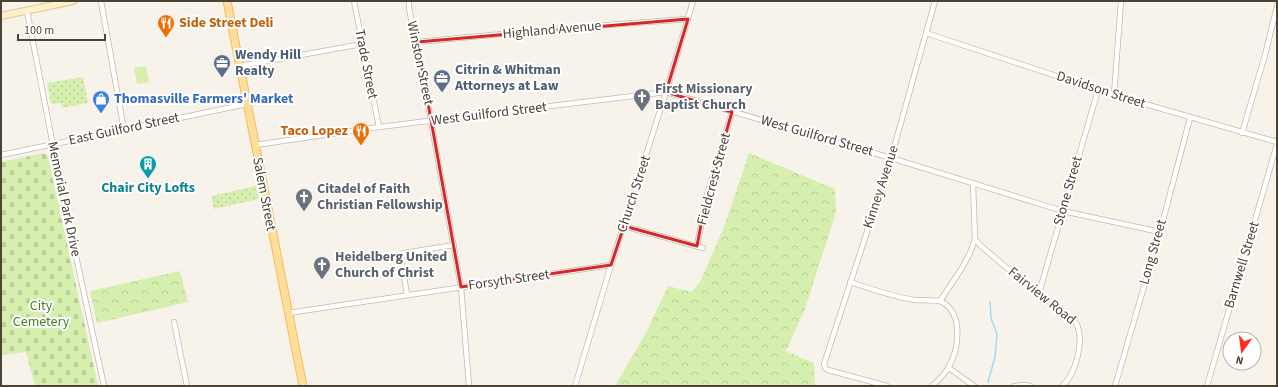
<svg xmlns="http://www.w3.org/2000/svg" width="1278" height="387" font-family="'Source Sans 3',sans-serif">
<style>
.grass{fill:#d6efaf}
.forest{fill:url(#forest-crowns)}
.cemetery{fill:url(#cemetery-stones)}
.park{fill:url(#park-dots)}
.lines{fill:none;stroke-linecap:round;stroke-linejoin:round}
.stream{stroke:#a1daf9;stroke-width:1.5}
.minor-casing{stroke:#c4baab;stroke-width:6}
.secondary-casing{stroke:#dfc897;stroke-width:8}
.primary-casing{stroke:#f2bc5d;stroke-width:9}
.minor{stroke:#fff;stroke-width:4.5}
.secondary{stroke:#fff0cc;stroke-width:6}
.primary{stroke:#ffdd9b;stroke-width:7}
.marked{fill:none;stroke:#d62828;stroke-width:3;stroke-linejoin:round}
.labels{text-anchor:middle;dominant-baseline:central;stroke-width:4;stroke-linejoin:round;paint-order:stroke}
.food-label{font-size:14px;font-weight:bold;fill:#c56008;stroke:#fff;text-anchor:start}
.street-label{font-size:14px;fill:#4c4337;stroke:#fff}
.service-label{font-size:14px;font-weight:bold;fill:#4e5e75;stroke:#fff;text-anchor:start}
.worship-label{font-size:14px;font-weight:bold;fill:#5b616d;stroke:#fff;text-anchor:start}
.shop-label{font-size:14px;font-weight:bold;fill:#366cbe;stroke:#fff;text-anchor:start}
.culture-label{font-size:14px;font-weight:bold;fill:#0d838f;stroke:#fff}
.park-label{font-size:14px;fill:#4b8021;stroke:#fff}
</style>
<defs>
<pattern id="forest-crowns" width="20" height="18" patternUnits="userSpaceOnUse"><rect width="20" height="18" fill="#d6efaf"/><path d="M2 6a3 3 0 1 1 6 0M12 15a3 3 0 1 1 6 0" fill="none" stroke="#b9ce97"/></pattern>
<pattern id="cemetery-stones" width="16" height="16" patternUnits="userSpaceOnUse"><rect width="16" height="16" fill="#d6efaf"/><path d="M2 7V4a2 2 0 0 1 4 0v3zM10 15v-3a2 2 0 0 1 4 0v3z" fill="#b9ce97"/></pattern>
<pattern id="park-dots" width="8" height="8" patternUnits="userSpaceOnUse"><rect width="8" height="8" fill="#d6efaf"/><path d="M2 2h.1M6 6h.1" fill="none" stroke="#b9ce97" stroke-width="1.8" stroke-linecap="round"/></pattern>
</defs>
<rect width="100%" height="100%" fill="#f7f2ea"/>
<path class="grass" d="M146,66L149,82L137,84L134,68Z"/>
<g class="forest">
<path d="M749,153L835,189L836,212L805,309L786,351L814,363L815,386H615L646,333L668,286L691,292L700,282L724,227Z"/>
<path d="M180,271L188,302L97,323L90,291Z"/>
</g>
<path class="cemetery" d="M44,153L48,156L49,161L98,386H35L26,352L1,355V162Z"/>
<g class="park">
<path d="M83,77L88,103L62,108L61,103L51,104L47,83Z"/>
<path d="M256,186L259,199L214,209L211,196Z"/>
</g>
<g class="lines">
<path class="stream" d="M988,382L995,357L997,334L991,318L990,302"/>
<g class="minor-casing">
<g id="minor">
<path d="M101,1L124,130"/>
<path d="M354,1L379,127"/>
<path d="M409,1V8L423,77L461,287L469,386"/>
<path d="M27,11L61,187L104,386"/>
<path d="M926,33L1114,95L1277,142"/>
<path d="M417,42L567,28L688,19"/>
<path d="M240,66L362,44"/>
<path d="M1114,95L1121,1"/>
<path d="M1242,133L1265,55L1277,6"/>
<path d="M255,145L379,127L666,92L891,158L1063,211L1160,232"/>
<path d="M1,155L247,104"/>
<path d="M624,226L703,248"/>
<path d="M975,239L980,245L1008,269L1076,323C1085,339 1076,375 1062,386"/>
<path d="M697,246L707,195L732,112"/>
<path d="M850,282C871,289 893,297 915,300C923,301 935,299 942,302C964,314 959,350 948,368C944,375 938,381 932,386"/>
<path d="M1039,293L1098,90"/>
<path d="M407,295L401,258L404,253L454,245"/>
<path d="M940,301L962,268L970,253L975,239L973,183"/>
<path d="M288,313L611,265"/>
<path d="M174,322L187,386"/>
<path d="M949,368L974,386"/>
<path d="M575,386L611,265L666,92L693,1"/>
<path d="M887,386L828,370L825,368L824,364L891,158L935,1"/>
<path d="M1014,386L1025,385L1030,386"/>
<path d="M1115,386L1160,232L1190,118"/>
<path d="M1207,386L1277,144"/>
</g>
</g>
<g class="secondary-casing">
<path id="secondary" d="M1,16L73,1"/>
</g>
<g class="primary-casing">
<path id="primary" d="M227,1L303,386"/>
</g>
<use href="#minor" class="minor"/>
<use href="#secondary" class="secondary"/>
<use href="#primary" class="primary"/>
</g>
<path class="marked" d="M688,19L666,92L732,112L704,209L697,246L624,226L611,265L461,287L417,42Z"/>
<defs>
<g id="restaurant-pin" transform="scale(0.9)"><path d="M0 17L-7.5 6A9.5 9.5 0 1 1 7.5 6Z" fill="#e8710a" stroke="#fff"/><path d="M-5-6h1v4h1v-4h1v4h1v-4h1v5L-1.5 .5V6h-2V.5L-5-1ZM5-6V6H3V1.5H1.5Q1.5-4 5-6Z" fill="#fff"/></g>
<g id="office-pin" transform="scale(0.9)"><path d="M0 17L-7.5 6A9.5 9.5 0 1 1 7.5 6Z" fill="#5c6f8a" stroke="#fff"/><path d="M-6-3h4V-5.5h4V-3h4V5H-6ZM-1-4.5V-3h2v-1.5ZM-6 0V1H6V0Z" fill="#fff"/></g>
<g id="church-pin" transform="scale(0.9)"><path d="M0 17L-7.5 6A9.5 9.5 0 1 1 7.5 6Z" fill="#6b7280" stroke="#fff"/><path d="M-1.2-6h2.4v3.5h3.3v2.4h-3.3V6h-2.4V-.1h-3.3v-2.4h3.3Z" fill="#fff"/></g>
<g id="shop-pin" transform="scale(0.9)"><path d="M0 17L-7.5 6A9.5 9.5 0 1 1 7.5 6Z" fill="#3f7fe0" stroke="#fff"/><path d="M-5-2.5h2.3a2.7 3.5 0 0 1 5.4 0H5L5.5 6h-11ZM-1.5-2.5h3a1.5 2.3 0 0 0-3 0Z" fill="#fff"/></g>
<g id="building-pin" transform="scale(0.9)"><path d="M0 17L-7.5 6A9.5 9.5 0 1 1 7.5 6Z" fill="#0f9aa8" stroke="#fff"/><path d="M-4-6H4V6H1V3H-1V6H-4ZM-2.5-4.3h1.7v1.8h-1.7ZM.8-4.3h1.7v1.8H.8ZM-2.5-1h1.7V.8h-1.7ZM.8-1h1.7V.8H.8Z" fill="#fff"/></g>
</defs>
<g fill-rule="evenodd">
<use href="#restaurant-pin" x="166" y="23"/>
<use href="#office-pin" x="222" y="63"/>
<use href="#office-pin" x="442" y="78"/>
<use href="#church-pin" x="642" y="97"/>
<use href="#shop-pin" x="101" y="99"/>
<use href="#restaurant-pin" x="361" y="131"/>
<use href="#building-pin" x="148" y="164"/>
<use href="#church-pin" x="304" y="197"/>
<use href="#church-pin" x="322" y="265"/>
</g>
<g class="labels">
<g class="food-label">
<text x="179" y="23">Side Street Deli</text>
<text x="348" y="131" text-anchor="end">Taco Lopez</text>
</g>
<g class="street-label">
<text transform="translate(552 30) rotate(-5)">Highland Avenue</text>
<text transform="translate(420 63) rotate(78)">Winston Street</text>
<text transform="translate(366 64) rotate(79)">Trade Street</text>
<text transform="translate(1101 90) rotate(18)">Davidson Street</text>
<text transform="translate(489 114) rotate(-7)">West Guilford Street</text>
<text transform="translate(124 129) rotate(-12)">East Guilford Street</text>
<text transform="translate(817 136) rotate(16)">West Guilford Street</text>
<text transform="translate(714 179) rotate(-75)">Fieldcrest Street</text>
<text transform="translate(881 187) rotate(-72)">Kinney Avenue</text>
<text transform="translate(1068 191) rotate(-74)">Stone Street</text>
<text transform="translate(264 194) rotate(79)">Salem Street</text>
<text transform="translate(634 194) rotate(-72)">Church Street</text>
<text transform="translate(64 199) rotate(78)">Memorial Park Drive</text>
<text transform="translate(1153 252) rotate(-74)">Long Street</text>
<text transform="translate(1242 265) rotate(-73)">Barnwell Street</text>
<text transform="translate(509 280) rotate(-8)">Forsyth Street</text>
<text transform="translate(1042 296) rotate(39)">Fairview Road</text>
</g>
<g class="service-label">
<text x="235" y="55">Wendy Hill<tspan x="235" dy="16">Realty</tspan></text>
<text x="455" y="70">Citrin &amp; Whitman<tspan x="455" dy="16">Attorneys at Law</tspan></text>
</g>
<g class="worship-label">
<text x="655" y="89">First Missionary<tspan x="655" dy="16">Baptist Church</tspan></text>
<text x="317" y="189">Citadel of Faith<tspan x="317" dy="16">Christian Fellowship</tspan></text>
<text x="335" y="257">Heidelberg United<tspan x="335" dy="16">Church of Christ</tspan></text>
</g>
<g class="shop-label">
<text x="114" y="99">Thomasville Farmers' Market</text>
</g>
<g class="culture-label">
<text x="148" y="188">Chair City Lofts</text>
</g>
<g class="park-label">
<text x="41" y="306">City<tspan x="41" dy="16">Cemetery</tspan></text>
</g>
</g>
<rect width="1278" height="387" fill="none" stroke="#4c4337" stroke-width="4"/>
<g transform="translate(1242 351) rotate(194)"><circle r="19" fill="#ffffff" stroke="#b7b4af"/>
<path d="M0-3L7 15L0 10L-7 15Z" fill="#ff2e19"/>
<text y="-6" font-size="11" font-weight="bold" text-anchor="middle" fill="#4c4337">N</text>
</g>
<path d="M18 34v6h87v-6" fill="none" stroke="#4c4337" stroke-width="2"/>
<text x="24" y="34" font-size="12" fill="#4c4337" stroke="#ffffff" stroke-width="3" paint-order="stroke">100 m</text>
</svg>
